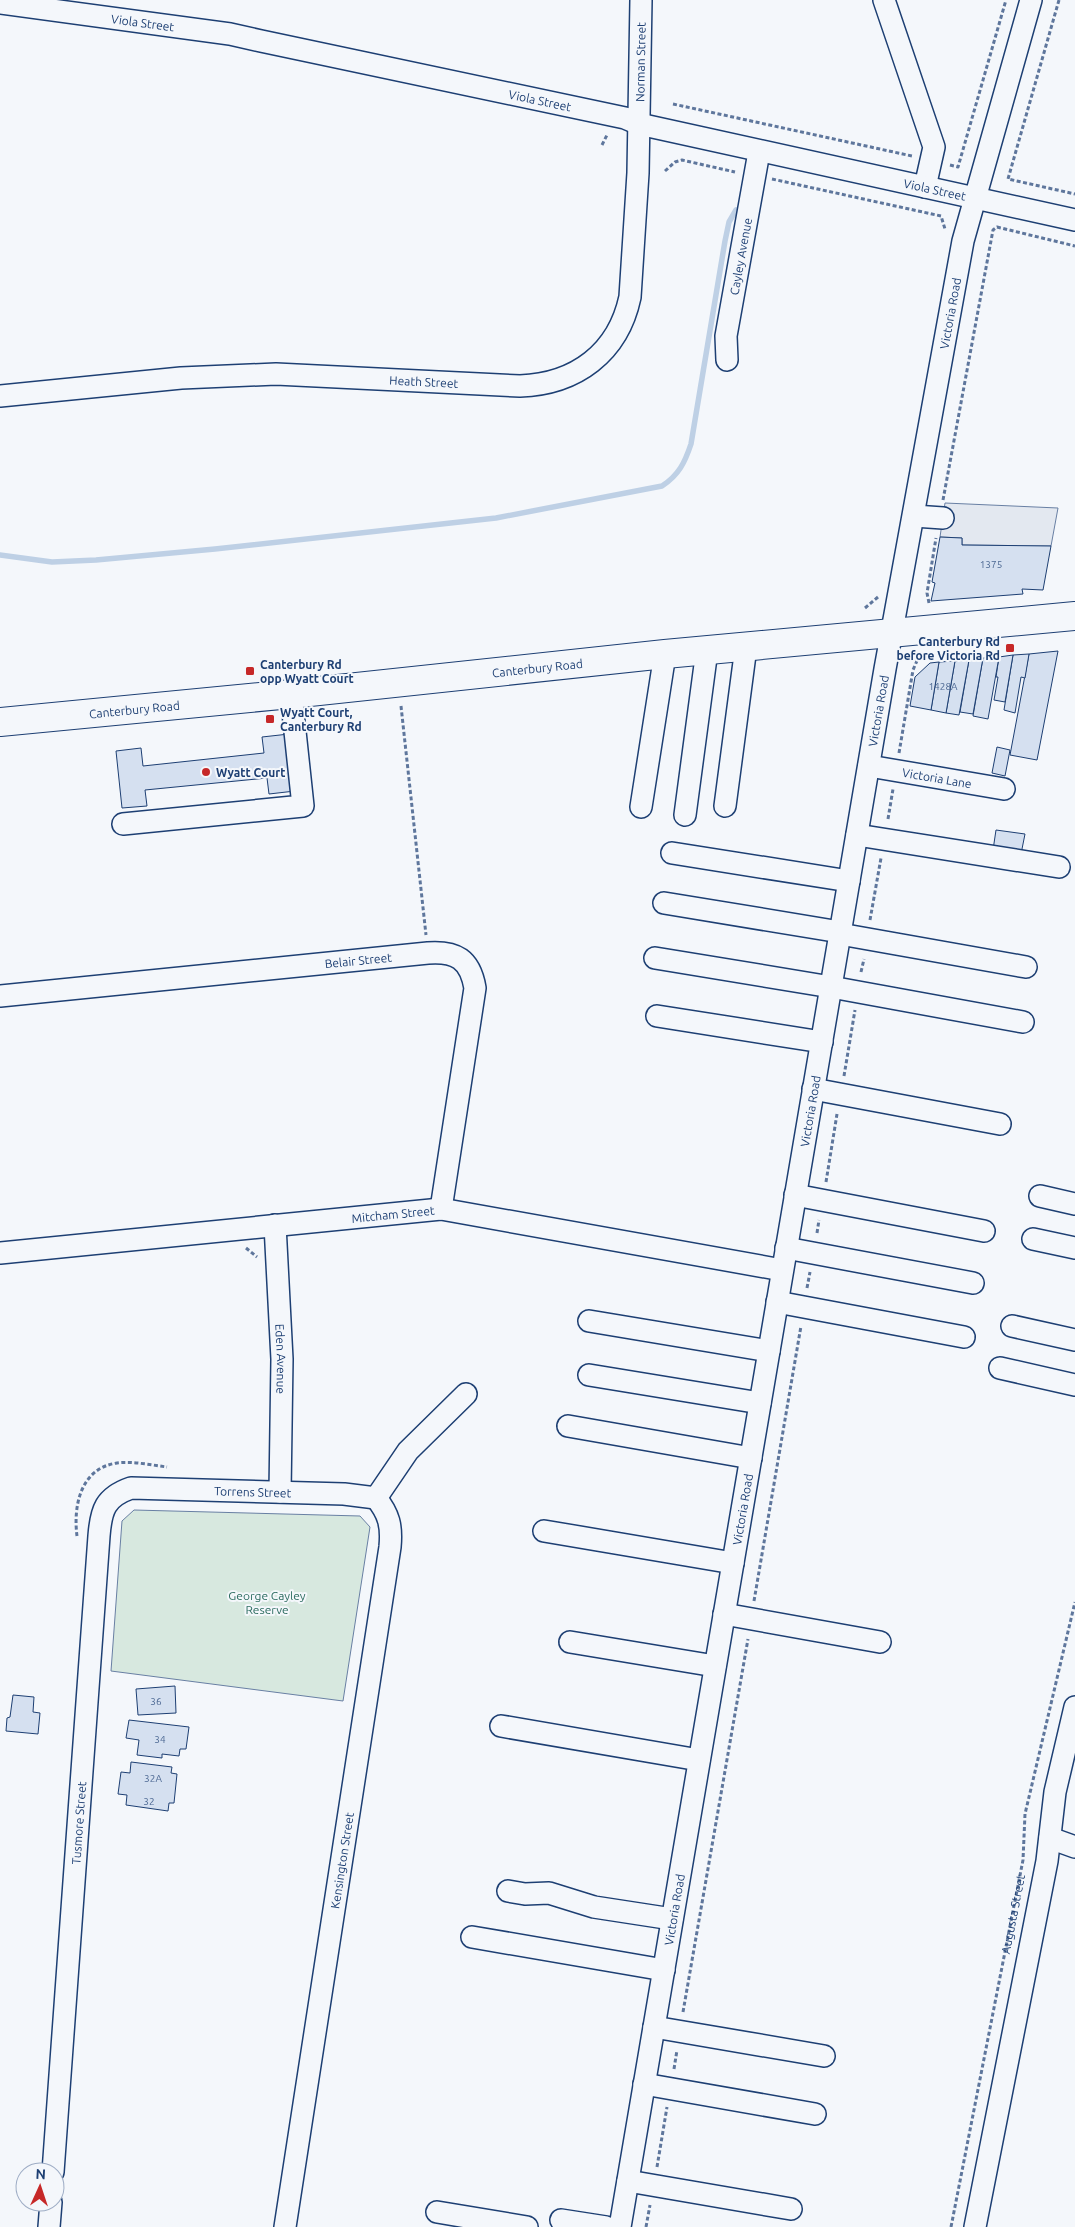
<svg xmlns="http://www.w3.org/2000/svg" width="1075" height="2227" font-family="Ubuntu,sans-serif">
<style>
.green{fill:#d7e8df;stroke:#687fa3}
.parking{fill:#e3e8f0;stroke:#687fa3}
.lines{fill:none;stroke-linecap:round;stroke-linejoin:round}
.stream{stroke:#bed0e5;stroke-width:5.5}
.building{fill:#d5e0f0;stroke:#1d3f73}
.minor-casing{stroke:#1d3f73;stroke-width:24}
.highway-casing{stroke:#1d3f73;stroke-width:30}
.path{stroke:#5e769c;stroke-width:3;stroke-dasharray:4 2.5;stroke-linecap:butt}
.minor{stroke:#f4f7fb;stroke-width:21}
.highway{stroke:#f4f7fb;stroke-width:28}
.poi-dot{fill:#c62828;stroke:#f4f7fb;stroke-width:2}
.labels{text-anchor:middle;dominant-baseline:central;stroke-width:4;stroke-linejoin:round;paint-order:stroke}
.number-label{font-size:10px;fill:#4b6792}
.street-label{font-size:12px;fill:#1d3f73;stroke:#f4f7fb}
.poi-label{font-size:12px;font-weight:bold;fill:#1d3f73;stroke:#f4f7fb;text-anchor:start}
.park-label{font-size:12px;fill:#2c6c60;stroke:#f4f7fb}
</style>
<rect width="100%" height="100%" fill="#f4f7fb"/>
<path class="green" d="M134,1510L360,1516L370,1527L343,1701L111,1671L122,1521Z"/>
<path class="parking" d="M945,503L1058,508L1051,546L962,545V538L940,537Z"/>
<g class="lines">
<path class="stream" d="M0,555L52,562L96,560L215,549L496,518L662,486C679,475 685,462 691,444L725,241L729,222L736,210"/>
</g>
<g class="building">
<path d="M940,537L962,538V545L1051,546L1043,590L1022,589L1023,594L931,601L935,583L932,582Z"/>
<path d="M1058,651L1037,760L1010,755L1029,654Z"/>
<path d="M1029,654L1025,678L1021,677L1015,713L1004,710L1013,655Z"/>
<path d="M1013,655L1005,702L994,700L998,677H996L999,657Z"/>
<path d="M999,657L988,719L973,716L983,658Z"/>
<path d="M983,658L973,714L960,712L969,660Z"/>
<path d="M969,660L959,715L946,713L955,661Z"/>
<path d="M955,661L946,713L931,710L939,662Z"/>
<path d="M939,662L931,710L910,706L915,677L930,663Z"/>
<path d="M289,734L295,791L269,794L267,778L145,790L147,806L122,808L116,751L141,748L143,766L264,753L262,737Z"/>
<path d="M997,747L1010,750L1005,776L992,773Z"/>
<path d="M996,830L1025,834L1021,854L993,850Z"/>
<path d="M175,1686L176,1713L138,1715L136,1689Z"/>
<path d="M13,1695L34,1697L33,1712L40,1713L38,1734L6,1731L7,1718L10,1717Z"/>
<path d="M129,1720L189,1727L186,1749H180L179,1756L162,1754V1758L137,1755L139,1740L126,1738Z"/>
<path d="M131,1762L172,1767L171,1773L177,1774L174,1803H169L168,1811L126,1805L127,1795L118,1794L121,1772L130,1773Z"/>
</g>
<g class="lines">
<g class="minor-casing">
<g id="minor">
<path d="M884,0L934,147L925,187"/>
<path id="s2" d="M0,3L230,34L261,41L625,118L639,124L1075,220"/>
<path id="s3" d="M727,360L726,336L759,152"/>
<path id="s4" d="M0,396L181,378L276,374L520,386C576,384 618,353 630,297L638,173L641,0"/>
<path d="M914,516L943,518"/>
<path id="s5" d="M869,766L1004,789"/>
<path d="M725,806L746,647"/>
<path d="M641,807L665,654"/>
<path d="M685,815L707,650"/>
<path d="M123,824L303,806L291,694"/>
<path d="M857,835L1059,867"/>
<path d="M672,853L849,881"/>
<path d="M664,903L840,932"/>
<path d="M840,934L1026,967"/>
<path d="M655,958L831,987L1023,1022"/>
<path id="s6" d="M0,996L428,953C456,951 470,959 475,988L441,1209"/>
<path d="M657,1016L822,1042"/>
<path d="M813,1089L1000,1124"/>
<path d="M795,1195L984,1231"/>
<path d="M1040,1196L1075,1204"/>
<path id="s7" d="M275,1225L282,1359L280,1492"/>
<path d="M1033,1239L1075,1248"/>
<path d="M786,1248L973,1283"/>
<path id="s8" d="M0,1253L441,1209L782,1270"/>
<path d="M777,1302L964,1337"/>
<path d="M589,1321L769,1351"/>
<path d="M1012,1326L1075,1340"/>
<path d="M1000,1368L1075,1385"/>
<path d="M589,1375L760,1403"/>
<path d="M568,1426L751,1458"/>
<path d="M376,1498L408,1451L466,1394"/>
<path d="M544,1531L733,1563"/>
<path d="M724,1614L880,1642"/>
<path d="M570,1642L715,1666"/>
<path d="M501,1726L699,1760"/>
<path d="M1050,1838L1075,1847"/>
<path d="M508,1891L525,1894L549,1893L594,1907L672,1919"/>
<path d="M472,1937L664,1970"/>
<path d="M654,2027L824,2056"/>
<path d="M644,2084L815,2114"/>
<path id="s9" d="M53,2172L99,1536C101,1510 105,1497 131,1488L344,1494L376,1498"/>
<path d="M628,2181L791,2209"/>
<path d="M437,2212L527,2227"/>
<path d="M561,2220L606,2227"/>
<path d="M49,2227L51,2202"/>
<path id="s10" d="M285,2227L390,1547C392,1526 389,1514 376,1498"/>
<path id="s11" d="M620,2227L885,669L963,241L1031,0"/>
<path d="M975,2227L1047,1861L1055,1792L1075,1707"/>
</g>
</g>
<g class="highway-casing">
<g id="highway">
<path id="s12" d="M0,722L291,694L665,654L1075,616"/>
</g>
</g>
<g class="path">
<path d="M1059,0L1008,179L1075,194"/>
<path d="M673,104L912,156"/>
<path d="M602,145L607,135"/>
<path d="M950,165L958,167L1006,0"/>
<path d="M665,171L675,162L682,160L735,172"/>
<path d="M772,179L941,216L945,229"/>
<path d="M943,500L993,230L997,227L1075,246"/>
<path d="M929,603L927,593L936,538"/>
<path d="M865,608L878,597"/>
<path d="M401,706L426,935"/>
<path d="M899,753L913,670L919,656"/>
<path d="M888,819L893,789"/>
<path d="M870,920L881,858"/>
<path d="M861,972L864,959"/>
<path d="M844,1076L855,1010"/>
<path d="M826,1182L837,1114"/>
<path d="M817,1233L819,1220"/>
<path d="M246,1248L257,1257"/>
<path d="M807,1288L810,1272"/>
<path d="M77,1536C73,1505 81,1468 117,1463C133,1461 151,1465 167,1467"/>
<path d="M754,1601L801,1326"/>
<path d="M683,2012L748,1639"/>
<path d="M674,2069L677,2050"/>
<path d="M657,2167L667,2107"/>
<path d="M646,2227L650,2205"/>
<path id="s1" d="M951,2227L1023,1860L1025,1814L1075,1602"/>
</g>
<use href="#minor" class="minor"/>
<use href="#highway" class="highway"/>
</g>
<g class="poi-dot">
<rect x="1005" y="643" width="10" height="10" rx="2.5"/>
<rect x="245" y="666" width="10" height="10" rx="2.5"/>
<rect x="265" y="714" width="10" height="10" rx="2.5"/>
<circle cx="206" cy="772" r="5"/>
</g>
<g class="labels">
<g class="number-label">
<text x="991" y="564">1375</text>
<text x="943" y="686">1428A</text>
<text x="156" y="1701">36</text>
<text x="160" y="1739">34</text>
<text x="153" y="1778">32A</text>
<text x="149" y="1801">32</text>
</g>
<g class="street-label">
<text stroke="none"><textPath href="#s2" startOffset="144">Viola Street</textPath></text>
<text stroke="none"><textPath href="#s4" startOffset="910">Norman Street</textPath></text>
<text stroke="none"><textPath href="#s2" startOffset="549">Viola Street</textPath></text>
<text stroke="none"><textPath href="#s2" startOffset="954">Viola Street</textPath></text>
<text stroke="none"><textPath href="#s3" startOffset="105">Cayley Avenue</textPath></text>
<text stroke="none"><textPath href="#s11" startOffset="1942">Victoria Road</textPath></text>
<text stroke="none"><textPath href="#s4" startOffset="425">Heath Street</textPath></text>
<text stroke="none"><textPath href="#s12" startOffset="540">Canterbury Road</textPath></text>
<text stroke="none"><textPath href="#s12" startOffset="135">Canterbury Road</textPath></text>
<text stroke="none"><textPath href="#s11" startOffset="1538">Victoria Road</textPath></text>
<text stroke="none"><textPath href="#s5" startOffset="69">Victoria Lane</textPath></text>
<text stroke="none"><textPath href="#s6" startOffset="360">Belair Street</textPath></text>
<text stroke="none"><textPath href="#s11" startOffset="1132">Victoria Road</textPath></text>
<text stroke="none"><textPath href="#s8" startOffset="395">Mitcham Street</textPath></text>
<text stroke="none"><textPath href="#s7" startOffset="134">Eden Avenue</textPath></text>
<text stroke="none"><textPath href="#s9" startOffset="822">Torrens Street</textPath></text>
<text stroke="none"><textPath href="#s11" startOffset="728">Victoria Road</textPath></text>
<text stroke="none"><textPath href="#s9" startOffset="350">Tusmore Street</textPath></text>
<text stroke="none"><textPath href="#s10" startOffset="371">Kensington Street</textPath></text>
<text stroke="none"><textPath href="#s11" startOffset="322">Victoria Road</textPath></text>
<text stroke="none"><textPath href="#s1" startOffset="319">Augusta Street</textPath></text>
</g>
<g class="poi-label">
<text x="1000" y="641" text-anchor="end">Canterbury Rd<tspan x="1000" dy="14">before Victoria Rd</tspan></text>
<text x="260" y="664">Canterbury Rd<tspan x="260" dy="14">opp Wyatt Court</tspan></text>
<text x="280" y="712">Wyatt Court,<tspan x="280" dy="14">Canterbury Rd</tspan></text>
<text x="216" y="772">Wyatt Court</text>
</g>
<g class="park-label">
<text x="267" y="1595">George Cayley<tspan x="267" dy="14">Reserve</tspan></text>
</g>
</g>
<g transform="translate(40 2187) rotate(3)"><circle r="24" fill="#f4f7fb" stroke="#9eadc5"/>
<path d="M0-4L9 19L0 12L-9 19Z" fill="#c62828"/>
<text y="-8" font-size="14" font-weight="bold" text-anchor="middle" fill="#1d3f73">N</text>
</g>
</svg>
